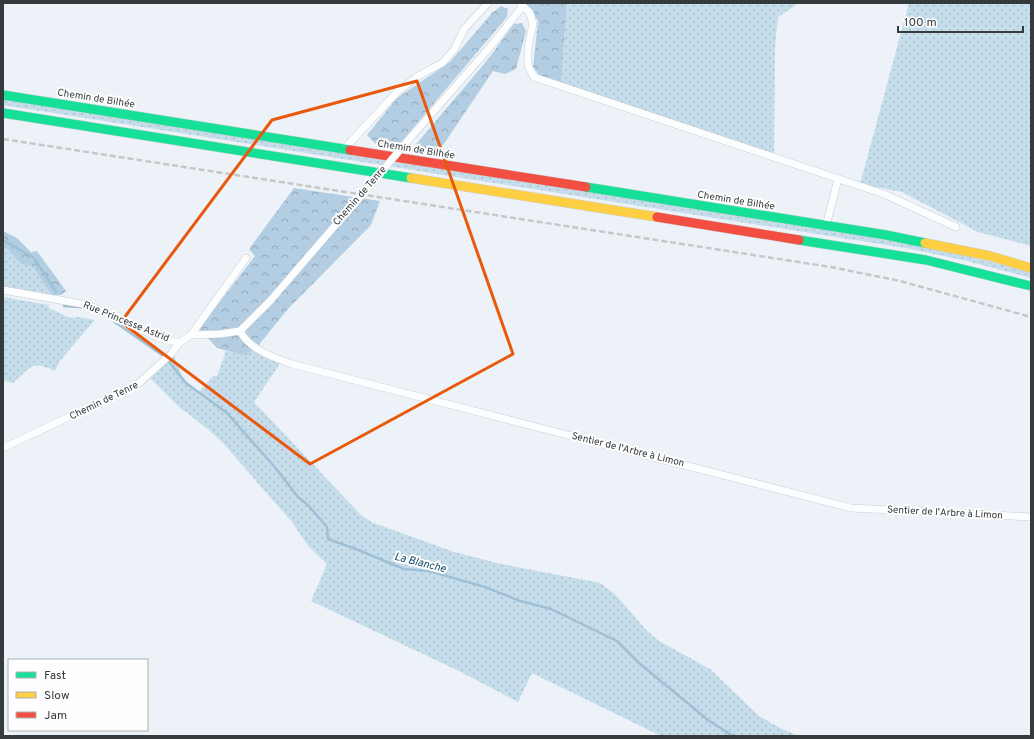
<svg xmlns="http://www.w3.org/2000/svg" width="1034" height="739" font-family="Overpass,sans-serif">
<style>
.grass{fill:url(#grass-dots)}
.forest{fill:url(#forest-crowns)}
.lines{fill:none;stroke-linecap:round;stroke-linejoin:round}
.stream{stroke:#9ec0d6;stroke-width:2.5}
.street-casing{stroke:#c9ced1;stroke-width:8}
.fast-casing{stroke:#c9ced1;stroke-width:10}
.slow-casing{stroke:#c9ced1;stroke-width:10}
.jam-casing{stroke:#c9ced1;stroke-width:10}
.street{stroke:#fcfdfe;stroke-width:7}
.fast{stroke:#16e098;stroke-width:9}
.slow{stroke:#ffcf43;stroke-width:9}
.jam{stroke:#f24e42;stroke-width:9}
.rail{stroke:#c6c8c8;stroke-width:2.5;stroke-dasharray:6 3;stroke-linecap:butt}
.street-bridge-casing{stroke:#c9ced1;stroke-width:8;stroke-linecap:butt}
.street-bridge{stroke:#fcfdfe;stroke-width:7}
.marked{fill:none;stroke:#e8590c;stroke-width:3;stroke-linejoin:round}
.labels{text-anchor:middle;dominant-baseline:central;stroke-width:4;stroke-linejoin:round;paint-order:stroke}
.street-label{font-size:10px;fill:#353a3d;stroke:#fefefe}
.water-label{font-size:11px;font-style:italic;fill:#104867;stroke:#fefefe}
</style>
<defs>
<pattern id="grass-dots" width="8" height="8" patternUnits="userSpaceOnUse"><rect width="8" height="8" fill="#c6ddec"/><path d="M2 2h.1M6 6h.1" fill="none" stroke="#abbecb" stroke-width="1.8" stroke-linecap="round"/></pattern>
<pattern id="forest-crowns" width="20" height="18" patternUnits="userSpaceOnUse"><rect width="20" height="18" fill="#b3cee2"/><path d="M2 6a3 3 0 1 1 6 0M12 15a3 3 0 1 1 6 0" fill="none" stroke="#92a8b8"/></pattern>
</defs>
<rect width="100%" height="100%" fill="#ecf2f7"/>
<g class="grass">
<path d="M567,3H799L778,17L775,46L774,154L561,83Z"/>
<path d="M909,3H1031V246L978,232L902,192L860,184Z"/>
<path d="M3,98L910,243L1031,271V278L967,261L911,249L3,105Z"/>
<path d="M3,248L7,249L21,264L33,267L52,295L3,286Z"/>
<path d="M3,297L49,305V308L70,318L78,317L95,320L59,362L55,371C30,360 33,366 13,383L3,380Z"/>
<path d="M254,349L281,362L254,402L361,515L371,522L454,552L497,563L600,583L615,594L647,631L659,641L710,669L759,716L780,728L799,736H661L532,673L518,702L461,672L311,601L327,564L309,547L292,522L224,444L209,430L178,406L150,378L174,356L184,382L199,392L213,376H217L226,351L246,356Z"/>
</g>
<g class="forest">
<path d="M526,3H567L561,83L539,75L533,67L538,21Z"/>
<path d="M501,6L508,9L507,17L397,147L377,145L367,135L397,98L450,62L492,13Z"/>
<path d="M522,23L526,31L516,69L505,74L493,71L437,154L412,149L485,63L514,24Z"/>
<path d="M294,188L380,201L371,225L287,310L258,346L246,356L217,348L199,329L255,256L249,249Z"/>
<path d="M3,231L17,238L31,252L37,251L66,291L61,295H52L33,267L21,264L7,249L3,248Z"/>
</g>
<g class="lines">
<g class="stream">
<path d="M3,240L34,258L56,292"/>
<path d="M64,306L80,307L99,313"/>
<path d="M112,320L162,355"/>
<path d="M169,362L186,383L227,413L234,421L273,465L298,497L308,505L327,527L328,539L356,549L404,569L429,571L485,587L520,601L551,609L617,641L639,663L708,720L733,736"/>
</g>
<g class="street-casing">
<g id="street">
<path d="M520,3L530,13L533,24L528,47V66L534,77L884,194L956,227"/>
<path d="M412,136L490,47L522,7"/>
<path d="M344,149L397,92L418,76L442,63L454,50L464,29L488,3"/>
<path d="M826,226L838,179"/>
<path d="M3,290L88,305L157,337L179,343"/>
<path d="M240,331C249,349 274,358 292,364L851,508L1031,517"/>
<path d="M191,335L220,334L240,331L270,301L345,214"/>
<path d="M3,448L138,384L171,354L179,343L191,335L246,258"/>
</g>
</g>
<g class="fast-casing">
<g id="fast">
<path d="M3,95L350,150"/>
<path d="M3,113L411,178"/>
<path d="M586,187L886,235L925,243"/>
<path d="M799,240L926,260L1031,286"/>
</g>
</g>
<g class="slow-casing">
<g id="slow">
<path d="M411,178L657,217"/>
<path d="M925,243L990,256L1031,268"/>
</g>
</g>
<g class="jam-casing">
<g id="jam">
<path d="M350,150L586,187"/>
<path d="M657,217L799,240"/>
</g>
</g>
<use href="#street" class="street"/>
<use href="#fast" class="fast"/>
<use href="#slow" class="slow"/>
<use href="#jam" class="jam"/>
<path class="rail" d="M3,139L831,267L900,281L1031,317"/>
<g class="street-bridge-casing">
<path id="street-bridge" d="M345,214L412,136"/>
</g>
<use href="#street-bridge" class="street-bridge"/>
</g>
<path class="marked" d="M417,81L513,354L310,464L121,322L272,120Z"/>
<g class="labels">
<g class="street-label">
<text transform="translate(96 99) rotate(9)">Chemin de Bilhée</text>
<text transform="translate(416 150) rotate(9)">Chemin de Bilhée</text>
<text transform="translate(360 196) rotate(-49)">Chemin de Tenre</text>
<text transform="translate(736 201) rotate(9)">Chemin de Bilhée</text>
<text transform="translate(126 322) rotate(22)">Rue Princesse Astrid</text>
<text transform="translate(104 401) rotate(-26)">Chemin de Tenre</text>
<text transform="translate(628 450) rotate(14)">Sentier de l'Arbre à Limon</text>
<text transform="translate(945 513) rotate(3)">Sentier de l'Arbre à Limon</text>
</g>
<g class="water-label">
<text transform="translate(420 563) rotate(14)">La Blanche</text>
</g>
</g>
<rect width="1034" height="739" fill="none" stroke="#353a3d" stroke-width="8"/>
<rect x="8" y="659" width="140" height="72" fill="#fefefe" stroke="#aeb0b1"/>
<rect x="16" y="672" width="20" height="6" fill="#16e098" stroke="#aeb0b1"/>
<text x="44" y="679" font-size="12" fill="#353a3d">Fast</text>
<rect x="16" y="692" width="20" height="6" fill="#ffcf43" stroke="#aeb0b1"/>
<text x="44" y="699" font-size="12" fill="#353a3d">Slow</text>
<rect x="16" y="712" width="20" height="6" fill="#f24e42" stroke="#aeb0b1"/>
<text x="44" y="719" font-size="12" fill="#353a3d">Jam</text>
<path d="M898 26v6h125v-6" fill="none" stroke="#353a3d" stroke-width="2"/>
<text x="904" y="26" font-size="12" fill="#353a3d" stroke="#fefefe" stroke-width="3" paint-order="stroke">100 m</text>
</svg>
